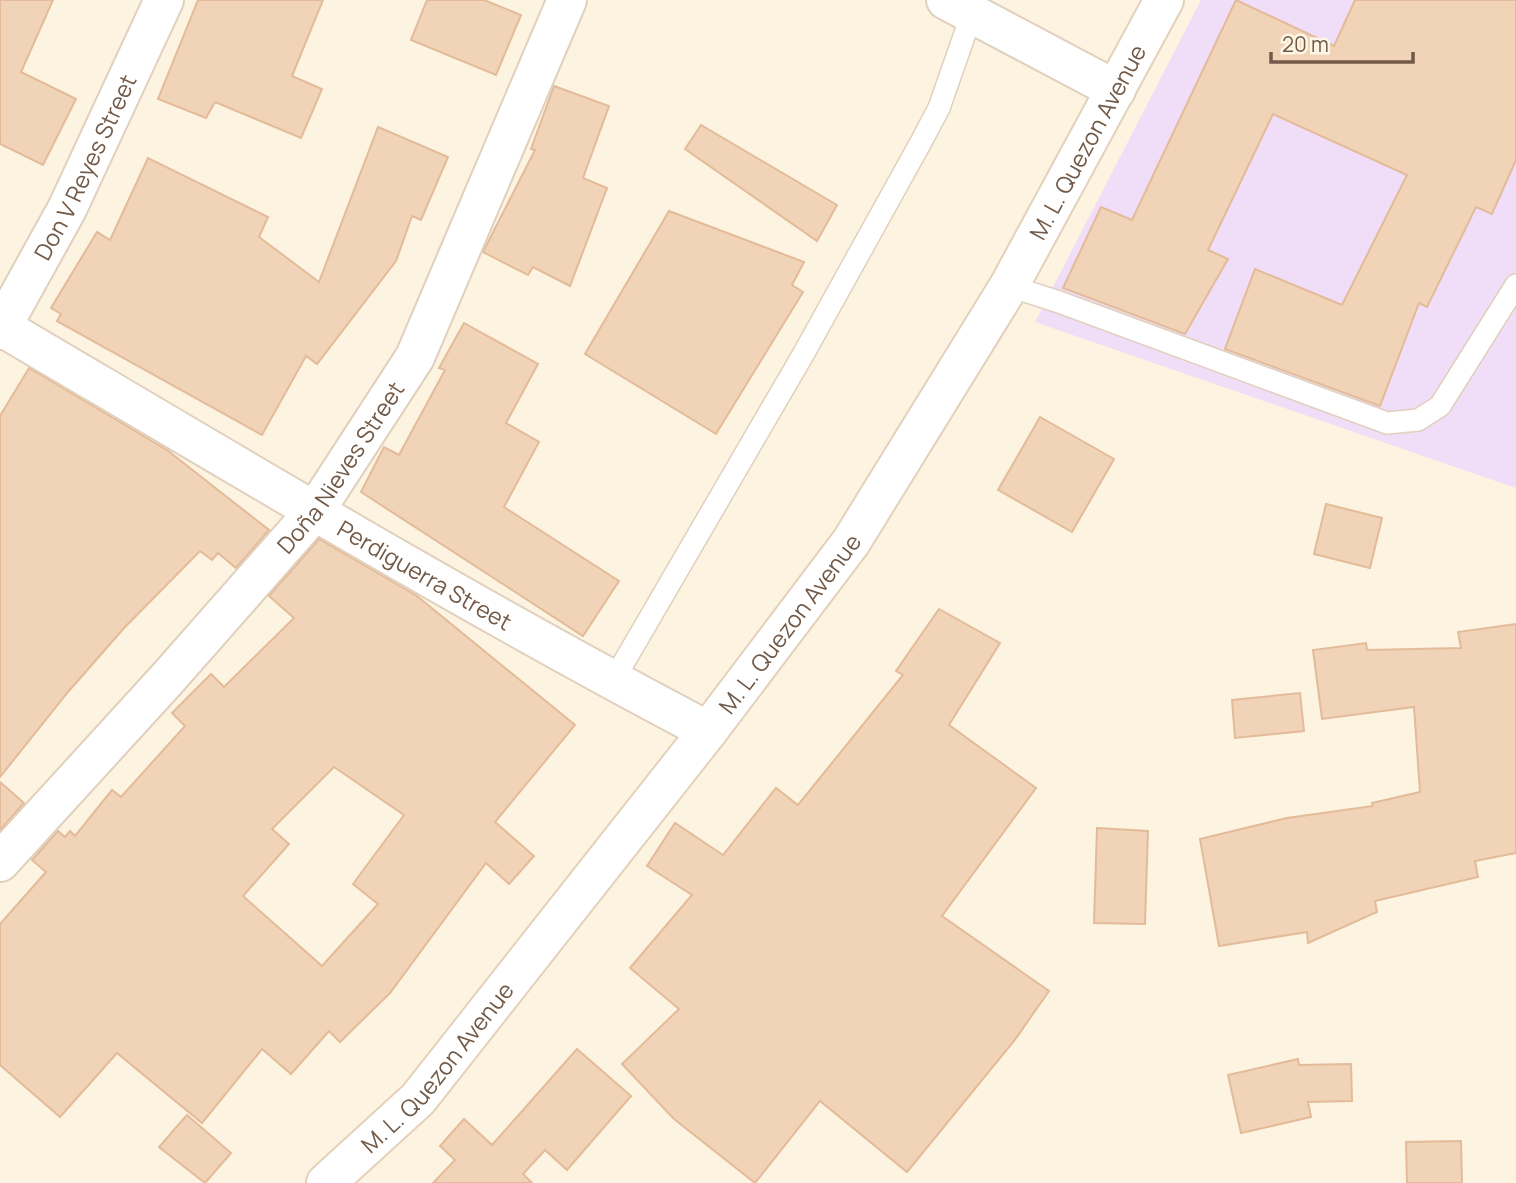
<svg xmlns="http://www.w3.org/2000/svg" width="1516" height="1183" font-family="Manrope,sans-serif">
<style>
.education{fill:#f0ddf8}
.building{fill:#f1d3b8;stroke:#e3bb99;stroke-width:2;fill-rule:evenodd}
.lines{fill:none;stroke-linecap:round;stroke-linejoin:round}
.lane-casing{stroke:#e0d0bd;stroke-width:24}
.street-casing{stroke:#e0d0bd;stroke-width:42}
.secondary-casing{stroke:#e4d1bb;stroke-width:42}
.lane{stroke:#fff;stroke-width:21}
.street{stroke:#fff;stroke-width:38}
.secondary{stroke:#fff;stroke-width:38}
.labels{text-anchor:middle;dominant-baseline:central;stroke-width:7;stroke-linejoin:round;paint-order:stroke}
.street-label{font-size:23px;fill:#725a48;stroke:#fff7e6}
</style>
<rect width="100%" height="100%" fill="#fcf3e0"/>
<path class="education" d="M1201,0H1516V488L1035,322Z"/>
<g class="building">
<path d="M0,0H53L21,72L76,99L43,165L0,144Z"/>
<path d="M198,0H323L292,76L322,89L301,138L215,102L206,118L158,99Z"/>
<path d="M427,0H484L521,15L496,75L411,40Z"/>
<path d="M1236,0L1334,46L1355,0H1516V160L1492,214L1476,207L1427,307L1419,303L1380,406L1225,349L1255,269L1342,305L1407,175L1273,114L1208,250L1228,259L1185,334L1063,288L1101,207L1132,220Z"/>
<path d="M554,86L609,106L583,178L607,188L570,286L533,267L528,275L483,252L535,150L531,149Z"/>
<path d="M701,125L837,205L817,241L685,149Z"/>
<path d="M378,127L448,157L421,220L412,216L396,261L317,364L306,356L262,435L57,321L61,314L51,308L97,232L110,240L148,158L268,217L259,237L319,282Z"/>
<path d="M669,211L804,262L792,285L803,292L716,434L585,354Z"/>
<path d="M464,323L538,364L506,423L539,442L504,507L619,581L583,636L361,492L384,447L399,455L445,370L439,368Z"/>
<path d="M29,368L167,450L269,530L236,568L218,553L212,560L200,551L125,627L68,692L0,777V416Z"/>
<path d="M1040,417L1114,459L1072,532L998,490Z"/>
<path d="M1326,504L1382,518L1370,568L1314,554Z"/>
<path d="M319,539L417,596L575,725L495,822L534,856L509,884L486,863L390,993L340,1042L329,1031L291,1074L262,1049L202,1123L117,1053L60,1117L0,1065V924L46,872L32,860L58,831L65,837L70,831L75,836L112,790L121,797L185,726L172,713L211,674L224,687L294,618L269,596ZM334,767L404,815L353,884L378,904L322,966L243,896L289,844L272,829Z"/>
<path d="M939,609L1000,643L949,725L1036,788L942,916L1049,991L1014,1041L907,1172L820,1101L755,1183L674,1119L622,1064L679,1009L630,968L692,895L647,866L675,823L723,855L776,788L798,805L903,675L896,671Z"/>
<path d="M1516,624V853L1475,861L1478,877L1375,901L1377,912L1308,943L1307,932L1219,946L1200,839L1287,818L1373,806L1372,803L1420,792L1414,707L1322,719L1313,650L1366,643L1367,650L1461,648L1458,632Z"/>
<path d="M1300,693L1304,731L1235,738L1232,700Z"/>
<path d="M0,782L24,803L0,830Z"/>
<path d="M1097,828L1148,831L1145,924L1094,923Z"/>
<path d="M577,1049L631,1096L567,1170L545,1150L523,1174L532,1183H433L455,1160L440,1146L464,1119L492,1145Z"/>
<path d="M1298,1059L1299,1065L1351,1064L1352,1101L1308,1102L1311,1117L1241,1133L1228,1075Z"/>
<path d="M187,1115L231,1153L205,1183L159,1147Z"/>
<path d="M1461,1141L1462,1183H1407L1406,1142Z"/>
</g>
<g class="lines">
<g class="lane-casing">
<g id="lane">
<path d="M1009,286L1059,302L1387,423L1418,420L1440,406L1516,285"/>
<path d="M613,681L804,353L921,142L939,108L975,5"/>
</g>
</g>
<g class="street-casing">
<g id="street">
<path d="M946,0L1116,90"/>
<path id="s1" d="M2,327C236,465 468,605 708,731"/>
<path id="s2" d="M0,330L67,209L164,0"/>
<path id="s3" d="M0,862L168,678L315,511L415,357L567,0"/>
</g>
</g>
<g class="secondary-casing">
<g id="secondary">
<path id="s4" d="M326,1183L418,1099L708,731L851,542L1009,286L1164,0"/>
</g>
</g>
<use href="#lane" class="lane"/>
<use href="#street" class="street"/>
<use href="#secondary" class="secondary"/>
</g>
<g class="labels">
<g class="street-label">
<text stroke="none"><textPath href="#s4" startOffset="1295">M. L. Quezon Avenue</textPath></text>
<text stroke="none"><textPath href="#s2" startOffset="184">Don V Reyes Street</textPath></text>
<text stroke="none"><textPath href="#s3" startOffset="522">Doña Nieves Street</textPath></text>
<text stroke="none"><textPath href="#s1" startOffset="490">Perdiguerra Street</textPath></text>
<text stroke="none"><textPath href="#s4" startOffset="728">M. L. Quezon Avenue</textPath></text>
<text stroke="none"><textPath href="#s4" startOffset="161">M. L. Quezon Avenue</textPath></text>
</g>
</g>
<path d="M1271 52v10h142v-10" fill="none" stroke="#725a48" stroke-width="3.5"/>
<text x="1282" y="52" font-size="21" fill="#725a48" stroke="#fff7e6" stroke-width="5" paint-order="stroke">20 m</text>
</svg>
